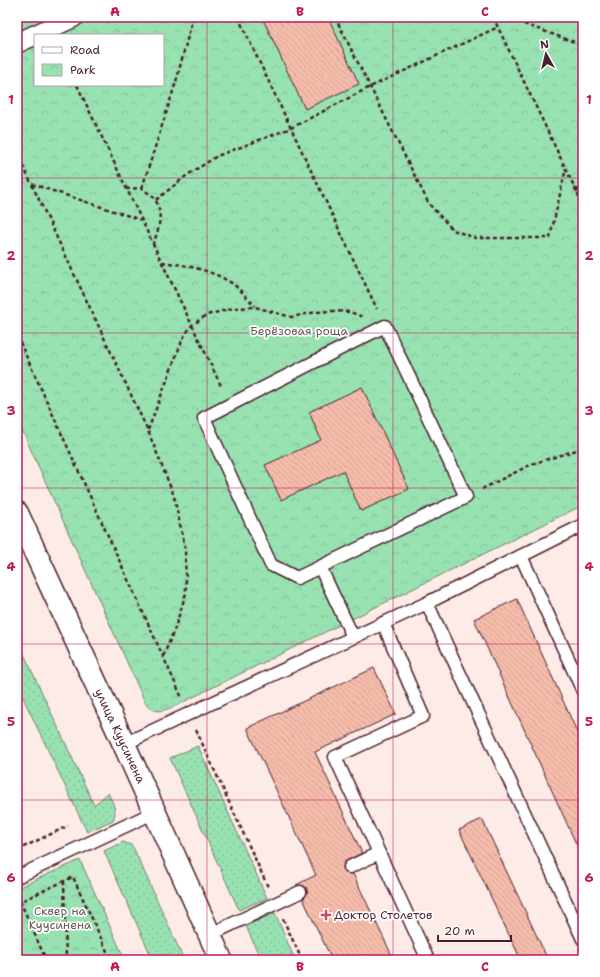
<svg xmlns="http://www.w3.org/2000/svg" width="600" height="977" font-family="'Shantell Sans',sans-serif">
<style>
.grass{fill:url(#grass-dots);stroke:#71806e}
.park{fill:url(#park-crowns);stroke:#71806e;fill-rule:evenodd}
.building{fill:url(#building-back-hatch);stroke:#4a1f2b}
.lines{fill:none;stroke-linecap:round;stroke-linejoin:round}
.service-casing{stroke:#4a1f2b;stroke-width:15}
.pedestrian-casing{stroke:#4a1f2b;stroke-width:22}
.secondary-casing{stroke:#4a1f2b;stroke-width:25}
.path{stroke:#4a1f2b;stroke-width:2.5;stroke-dasharray:4 3;stroke-linecap:butt}
.service{stroke:#fff;stroke-width:12}
.pedestrian{stroke:#fff;stroke-width:19}
.secondary{stroke:#fff;stroke-width:22}
.grid{fill:none;stroke:#c2185b;stroke-width:1;stroke-opacity:0.55}
.poi-dot{fill:#d1495b;stroke:#fff;stroke-width:1.5}
.labels{text-anchor:middle;dominant-baseline:central;stroke-width:3.5;stroke-linejoin:round;paint-order:stroke}
.park-label{font-size:12px;fill:#615a54;stroke:#fff}
.street-label{font-size:12px;fill:#4a1f2b;stroke:#fff}
.poi-label{font-size:12px;fill:#4a1f2b;stroke:#fff;text-anchor:start}
.neatline{fill:none;stroke:#c2185b;stroke-width:1.5}
.grid-label{font-size:13px;text-anchor:middle;font-weight:bold;fill:#c2185b}
</style>
<defs>
<pattern id="grass-dots" width="8" height="8" patternUnits="userSpaceOnUse"><rect width="8" height="8" fill="#98e2b2"/><path d="M2 2h.1M6 6h.1" fill="none" stroke="#84c199" stroke-width="1.8" stroke-linecap="round"/></pattern>
<pattern id="park-crowns" width="20" height="18" patternUnits="userSpaceOnUse"><rect width="20" height="18" fill="#98e2b2"/><path d="M2 6a3 3 0 1 1 6 0M12 15a3 3 0 1 1 6 0" fill="none" stroke="#84c199"/></pattern>
<pattern id="building-back-hatch" width="6" height="6" patternUnits="userSpaceOnUse"><rect width="6" height="6" fill="#f5bcab"/><path d="M-1 5l2 2M0 0l6 6M5-1l2 2" fill="none" stroke="#d4a193"/></pattern>
</defs>
<rect width="100%" height="100%" fill="#fcebe6"/>
<filter id="ink" filterUnits="userSpaceOnUse"><feTurbulence type="fractalNoise" baseFrequency=".025" numOctaves="2"/><feDisplacementMap in="SourceGraphic" scale="8" xChannelSelector="R" yChannelSelector="G"/><feConvolveMatrix kernelMatrix="1 2 1 2 8 2 1 2 1" color-interpolation-filters="sRGB"/></filter>
<g filter="url(#ink)">
<g class="grass">
<path d="M17,639L94,805L108,793C112,802 118,810 113,820L87,832L17,685Z"/>
<path d="M198,746L267,898L239,910L170,758Z"/>
<path d="M123,842L131,845L134,849L184,960H153L104,851Z"/>
<path d="M275,913L295,960H261L246,926Z"/>
</g>
<g class="park">
<path d="M17,17H583V505L175,706C163,711 154,715 145,702L17,419ZM35,35H163V85H35Z"/>
<path d="M80,860L125,960H17V888Z"/>
</g>
<g class="building">
<path d="M262,17H328L359,84L305,109Z"/>
<path d="M362,387L409,489L361,511L343,471L281,500L265,465L321,440L309,412Z"/>
<path d="M517,599L583,745V859L474,619Z"/>
<path d="M374,668L396,714L315,752L362,853L344,862L343,870L346,873L353,874L394,960H332L303,899L307,893V888L304,886L296,885L316,875L247,728Z"/>
<path d="M482,819L548,960H521L459,830Z"/>
</g>
<g class="lines">
<g class="service-casing">
<g id="service">
<path d="M385,326L466,497L297,578L271,565L204,418Z"/>
<path d="M521,556L583,691"/>
<path d="M320,567L353,637"/>
<path d="M427,603L583,939"/>
<path d="M124,744L427,603L583,525"/>
<path d="M379,853L428,960"/>
<path d="M350,867L379,853L335,757L423,716L383,623"/>
<path d="M17,877L155,812"/>
<path d="M209,935L300,892"/>
</g>
</g>
<g class="pedestrian-casing">
<g id="pedestrian">
<path d="M35,35L74,17"/>
<path d="M17,43L35,35"/>
</g>
</g>
<g class="secondary-casing">
<path id="secondary" d="M17,513L124,744L221,960"/>
</g>
<g class="path">
<path d="M238,17L377,309"/>
<path d="M335,17L429,204L453,230L475,238H550L566,168"/>
<path d="M493,17L583,205"/>
<path d="M504,17L583,45"/>
<path d="M77,85L222,388"/>
<path d="M17,153L148,431L174,496L185,549L186,593L175,628L163,657"/>
<path d="M32,184L141,220"/>
<path d="M142,188L176,82L193,17"/>
<path d="M126,189L142,188C146,192 154,196 156,201C163,214 159,231 153,243"/>
<path d="M577,192L583,175"/>
<path d="M156,200L186,176L217,156L291,128L370,87L498,27"/>
<path d="M162,262C187,265 212,270 233,284C241,290 248,299 255,306"/>
<path d="M17,336L182,698"/>
<path d="M148,430L183,338L192,325L207,315L234,308L255,307L291,317L316,312L333,311L350,312L363,317"/>
<path d="M482,489L532,464L583,448"/>
<path d="M196,730L268,887"/>
<path d="M17,850L68,826"/>
<path d="M64,881L66,960"/>
<path d="M20,901L46,960"/>
<path d="M17,903L73,877L111,960"/>
<path d="M283,919L302,960"/>
</g>
<use href="#service" class="service"/>
<use href="#pedestrian" class="pedestrian"/>
<use href="#secondary" class="secondary"/>
</g>
</g>
<path class="grid" d="M207,17V960M393,17V960M17,178H583M17,333H583M17,488H583M17,644H583M17,800H583"/>
<path class="poi-dot" d="M324 909h4v4h4v4h-4v4h-4v-4h-4v-4h4z"/>
<g class="labels">
<g class="park-label">
<text x="299" y="331">Берёзовая роща</text>
<text x="60" y="911">Сквер на<tspan x="60" dy="14">Куусинена</tspan></text>
</g>
<g class="street-label">
<text transform="translate(120 736) rotate(65)">улица Куусинена</text>
</g>
<g class="poi-label">
<text x="334" y="915">Доктор Столетов</text>
</g>
</g>
<rect width="600" height="977" fill="none" stroke="#fff" stroke-width="44"/>
<rect x="34" y="34" width="130" height="52" fill="#ffffff" stroke="#b7a5aa"/>
<rect x="42" y="47" width="20" height="6" fill="#ffffff" stroke="#b7a5aa"/>
<text x="70" y="54" font-size="12" fill="#4a1f2b">Road</text>
<rect x="42" y="64" width="20" height="12" fill="url(#park-crowns)" stroke="#b7a5aa"/>
<text x="70" y="74" font-size="12" fill="#4a1f2b">Park</text>
<g transform="translate(546 54) rotate(352)" stroke="#ffffff" stroke-width="3" paint-order="stroke">
<path d="M0-3L7 15L0 10L-7 15Z" fill="#4a1f2b"/>
<text y="-6" font-size="11" font-weight="bold" text-anchor="middle" fill="#4a1f2b">N</text>
</g>
<path d="M438 935v6h73v-6" fill="none" stroke="#4a1f2b" stroke-width="2"/>
<text x="444" y="935" font-size="12" fill="#4a1f2b" stroke="#ffffff" stroke-width="3" paint-order="stroke">20 m</text>
<rect x="22" y="22" width="556" height="933" class="neatline"/>
<g class="grid-label">
<text x="115" y="16">A</text>
<text x="300" y="16">B</text>
<text x="485" y="16">C</text>
<text x="11" y="104">1</text>
<text x="589" y="104">1</text>
<text x="11" y="260">2</text>
<text x="589" y="260">2</text>
<text x="11" y="415">3</text>
<text x="589" y="415">3</text>
<text x="11" y="571">4</text>
<text x="589" y="571">4</text>
<text x="11" y="726">5</text>
<text x="589" y="726">5</text>
<text x="11" y="882">6</text>
<text x="589" y="882">6</text>
<text x="115" y="971">A</text>
<text x="300" y="971">B</text>
<text x="485" y="971">C</text>
</g>
</svg>
